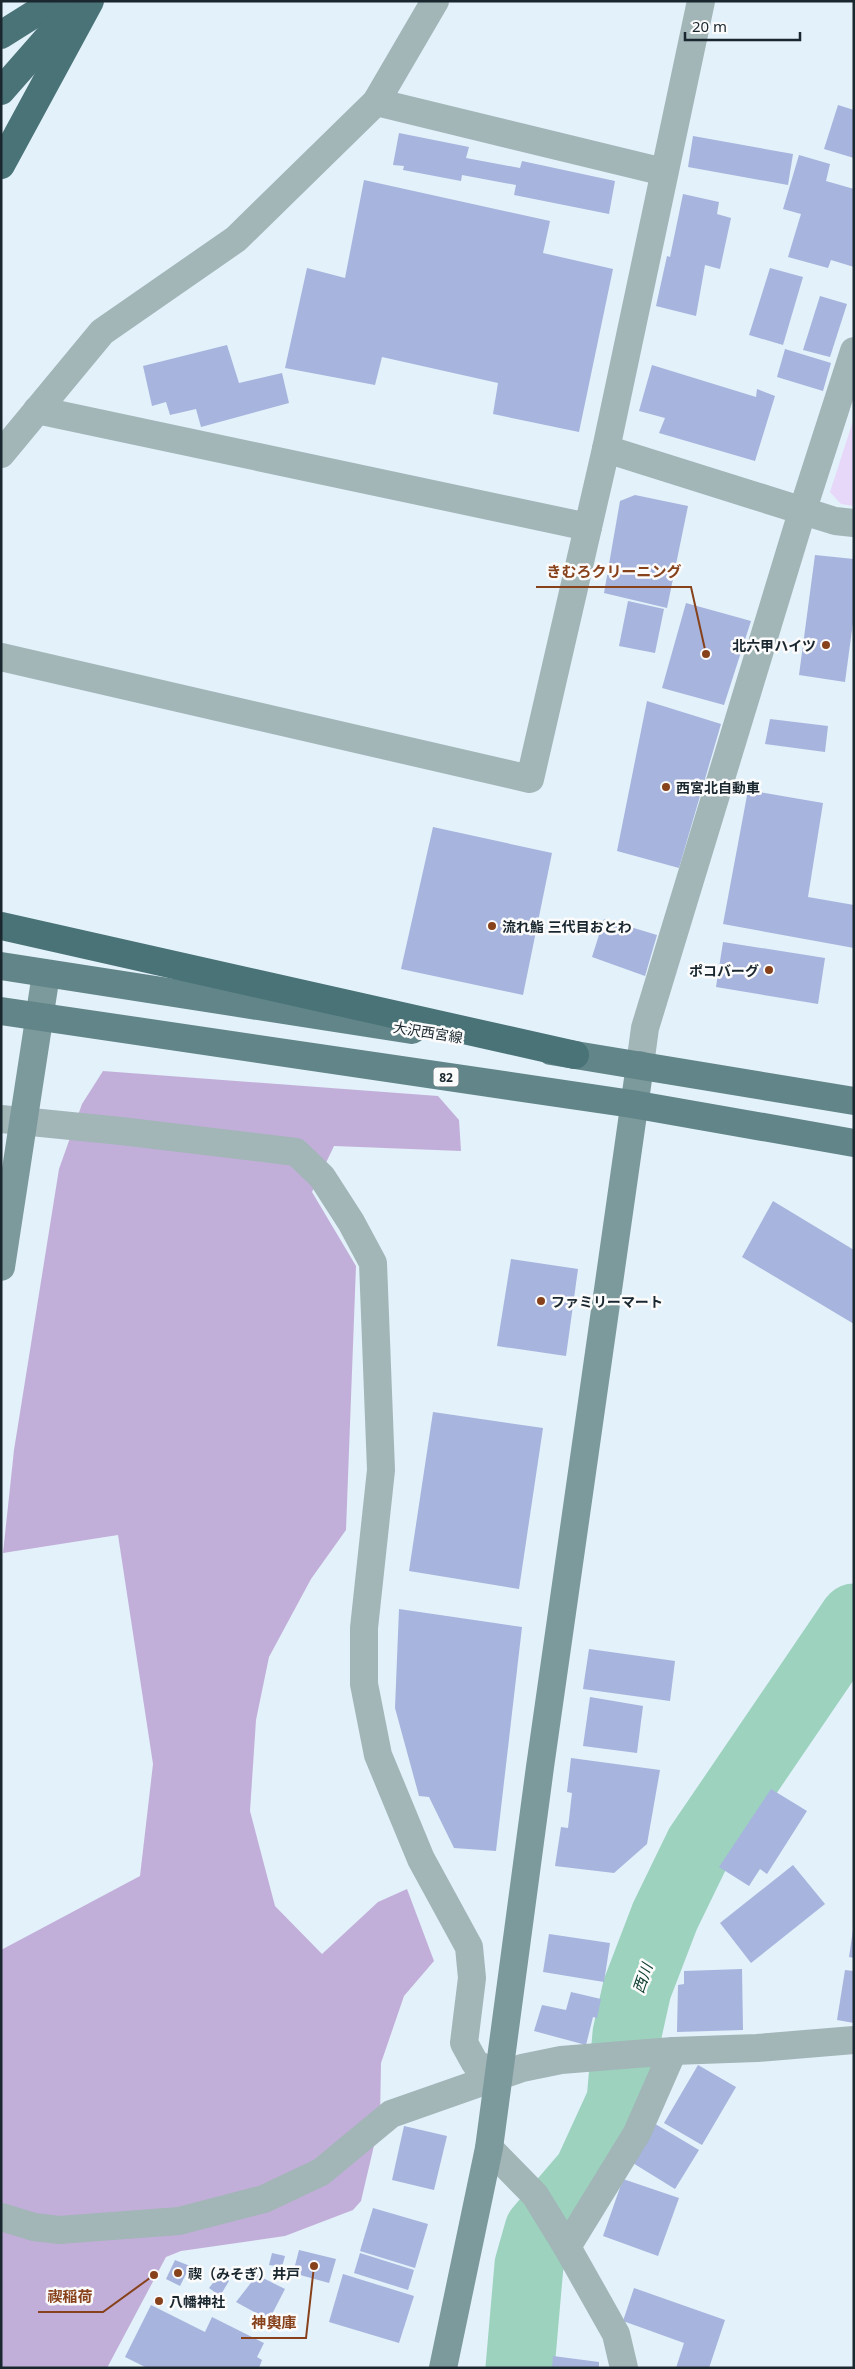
<svg xmlns="http://www.w3.org/2000/svg" width="855" height="2369" font-family="'Noto Sans','Noto Sans JP',sans-serif">
<style>
.green{fill:#e7d8fa}
.forest{fill:#c2afd9}
.lines{fill:none;stroke-linecap:round;stroke-linejoin:round}
.river{stroke:#9cd2be;stroke-width:69}
.building{fill:#a7b4de}
.street{stroke:#a2b5b7;stroke-width:28}
.secondary{stroke:#7c999c;stroke-width:28}
.primary{stroke:#618588;stroke-width:28}
.highway{stroke:#497377;stroke-width:28}
.poi-dot{fill:#87411b;stroke:#fbfbfb;stroke-width:2}
.labels{text-anchor:middle;dominant-baseline:central;stroke-width:5;stroke-linejoin:round;paint-order:stroke}
.shield{fill:#fbfbfb;stroke:#5e676c;stroke-width:1}
.shield-label{font-size:12px;font-weight:bold;fill:#1a272f}
.poi-label{font-size:14px;font-weight:bold;fill:#1a272f;stroke:#fbfbfb;text-anchor:start}
.street-label{font-size:14px;fill:#1a272f;stroke:#fbfbfb}
.water-label{font-size:15px;font-style:italic;fill:#0e3d2f;stroke:#fbfbfb}
.leader{fill:none;stroke:#87411b;stroke-width:2}
.callout-dot{fill:#87411b;stroke:#fbfbfb;stroke-width:2}
.callout-label{font-size:15px;text-anchor:middle;font-weight:bold;fill:#87411b;stroke:#fbfbfb;stroke-width:5;stroke-linejoin:round;paint-order:stroke}
</style>
<rect width="100%" height="100%" fill="#e3f1fa"/>
<path class="green" d="M854,418V506L841,504L830,492Z"/>
<path class="forest" d="M103,1071L438,1096L459,1120L461,1151L334,1146L312,1192L356,1266L346,1530L311,1579L269,1657L256,1720L250,1811L275,1906L322,1954L378,1902L407,1889L434,1961L404,1996L381,2063L380,2120L361,2201L353,2210L285,2236L181,2251L166,2257L107,2368H1V1950L140,1876L153,1764L118,1535L3,1553L14,1450L59,1169L82,1104Z"/>
<g class="lines">
<path class="river" d="M520,2368L529,2265L539,2230L588,2173L621,2101L627,2034L637,1989L665,1916L699,1846L854,1618"/>
</g>
<g class="building">
<path d="M838,105L854,110V158L824,149Z"/>
<path d="M399,133L469,147L466,158L520,168L522,161L615,181L609,214L514,195L516,185L462,175L461,181L403,170L404,166L393,165Z"/>
<path d="M693,136L793,154L788,185L688,167Z"/>
<path d="M799,155L830,164L826,181L854,189V267L831,260L828,268L788,257L801,214L783,209Z"/>
<path d="M364,180L550,221L543,253L613,269L579,432L493,414L498,383L382,357L375,385L285,368L307,268L345,278Z"/>
<path d="M683,194L719,202L717,214L731,218L720,269L705,265L696,316L656,306L667,256L670,257Z"/>
<path d="M770,268L803,277L783,345L749,335Z"/>
<path d="M820,296L847,304L830,357L803,350Z"/>
<path d="M227,345L239,383L282,373L289,403L201,427L196,409L170,415L166,402L152,406L143,366Z"/>
<path d="M785,349L831,363L823,391L777,377Z"/>
<path d="M652,365L756,397L757,389L775,396L755,461L659,433L665,418L639,411Z"/>
<path d="M635,495L688,506L667,608L604,593L620,501Z"/>
<path d="M815,555L854,559V615L845,682L799,675Z"/>
<path d="M628,601L664,609L655,653L619,646Z"/>
<path d="M686,603L751,621L724,705L662,688Z"/>
<path d="M647,701L721,724L679,868L617,851Z"/>
<path d="M770,719L828,726L825,752L765,744Z"/>
<path d="M748,790L823,803L808,897L854,905V948L723,924Z"/>
<path d="M433,827L552,853L523,995L401,969Z"/>
<path d="M604,919L657,935L645,976L592,957Z"/>
<path d="M723,942L825,958L818,1004L716,987Z"/>
<path d="M773,1201L854,1250V1324L742,1257Z"/>
<path d="M511,1259L578,1269L566,1356L497,1346Z"/>
<path d="M433,1412L543,1428L519,1589L409,1571Z"/>
<path d="M399,1609L522,1627L496,1851L454,1848L429,1797L419,1796L395,1708Z"/>
<path d="M589,1649L675,1661L670,1701L583,1689Z"/>
<path d="M590,1697L643,1706L637,1753L583,1746Z"/>
<path d="M571,1758L660,1770L647,1844L614,1873L555,1866L561,1827L568,1828L572,1793L567,1792Z"/>
<path d="M771,1789L807,1811L767,1874L760,1869L749,1886L719,1867Z"/>
<path d="M793,1865L825,1904L751,1963L720,1923Z"/>
<path d="M853,1930H854V1958L849,1957Z"/>
<path d="M549,1934L610,1943L604,1982L543,1972Z"/>
<path d="M742,1969L743,2030L677,2032L678,1985L684,1984V1971Z"/>
<path d="M845,1970L854,1971V2023L837,2020Z"/>
<path d="M571,1992L601,1999L597,2018L593,2017L586,2045L534,2031L542,2005L566,2010Z"/>
<path d="M698,2065L736,2087L702,2145L664,2123Z"/>
<path d="M652,2122L699,2150L675,2189L628,2160Z"/>
<path d="M404,2126L447,2136L434,2190L392,2180Z"/>
<path d="M623,2179L679,2198L658,2256L603,2236Z"/>
<path d="M373,2208L428,2224L415,2268L360,2251Z"/>
<path d="M299,2250L336,2259L329,2283L293,2273Z"/>
<path d="M272,2253L285,2256L282,2267L269,2265Z"/>
<path d="M360,2253L414,2270L408,2290L354,2273Z"/>
<path d="M175,2260L190,2266L180,2286L166,2279Z"/>
<path d="M220,2274L229,2281L220,2296L209,2288Z"/>
<path d="M343,2274L414,2296L399,2343L329,2322Z"/>
<path d="M257,2275L285,2289L269,2320L236,2302Z"/>
<path d="M634,2288L725,2320L709,2368H676L684,2343L623,2321Z"/>
<path d="M157,2295L164,2299L161,2307L153,2303Z"/>
<path d="M151,2305L205,2332L212,2317L264,2343L257,2357L262,2360L259,2368H147L125,2357Z"/>
<path d="M553,2356L599,2362V2368H552Z"/>
</g>
<g class="lines">
<g class="street">
<path d="M376,102L664,172"/>
<path d="M37,410L588,527"/>
<path d="M606,449L835,521L854,523"/>
<path d="M1,454L102,332L236,239L376,102L435,1"/>
<path d="M1,657L530,779L606,449L701,1"/>
<path d="M640,1065L645,1028L803,509L854,351"/>
<path d="M1,1119L121,1131L296,1152L322,1177L351,1222L373,1263L381,1470L364,1628V1684L378,1755L421,1859L469,1947L472,1978L464,2043L475,2063L498,2076"/>
<path d="M489,2148L535,2195L567,2247L616,2334L624,2368"/>
<path d="M1,2217L34,2227L59,2230L179,2221L264,2199L321,2172L391,2114L522,2068L561,2060L673,2051L757,2048L854,2040"/>
<path d="M567,2247L637,2133L673,2051"/>
</g>
<g class="secondary">
<path d="M1,1267L46,974"/>
<path d="M443,2368L489,2148L540,1767L640,1065"/>
</g>
<g class="primary">
<path d="M1,966L412,1030"/>
<path d="M1,1011L632,1104L854,1143"/>
<path d="M551,1051L854,1101"/>
</g>
<g class="highway">
<path d="M1,35L55,1"/>
<path d="M1,91L74,8"/>
<path d="M1,165L90,1"/>
<path d="M1,926L575,1055"/>
</g>
</g>
<g class="poi-dot">
<circle cx="826" cy="645" r="5"/>
<circle cx="666" cy="787" r="5"/>
<circle cx="492" cy="926" r="5"/>
<circle cx="769" cy="970" r="5"/>
<circle cx="541" cy="1301" r="5"/>
<circle cx="178" cy="2273" r="5"/>
<circle cx="159" cy="2301" r="5"/>
</g>
<g class="labels">
<rect class="shield" x="433.5" y="1067.5" width="25" height="19" rx="4"/>
<g class="shield-label">
<text x="446" y="1077">82</text>
</g>
<g class="poi-label">
<text x="816" y="645" text-anchor="end">北六甲ハイツ</text>
<text x="676" y="787">西宮北自動車</text>
<text x="502" y="926">流れ鮨 三代目おとわ</text>
<text x="759" y="970" text-anchor="end">ポコバーグ</text>
<text x="551" y="1301">ファミリーマート</text>
<text x="188" y="2273">禊（みそぎ）井戸</text>
<text x="169" y="2301">八幡神社</text>
</g>
<g class="street-label">
<text transform="translate(428 1032) rotate(9)">大沢西宮線</text>
</g>
<g class="water-label">
<text transform="translate(642 1978) rotate(-71)">西川</text>
</g>
</g>
<path class="leader" d="M706 654L691 587H536M154 2275L103 2312H38M314 2266L306 2338H241"/>
<g class="callout-dot">
<circle cx="706" cy="654" r="5"/>
<circle cx="154" cy="2275" r="5"/>
<circle cx="314" cy="2266" r="5"/>
</g>
<g class="callout-label">
<text x="614" y="577">きむろクリーニング</text>
<text x="70" y="2302">禊稲荷</text>
<text x="274" y="2328">神輿庫</text>
</g>
<rect width="855" height="2369" fill="none" stroke="#1a272f" stroke-width="5"/>
<path d="M685 32v8h115v-8" fill="none" stroke="#1a272f" stroke-width="2.5"/>
<text x="692" y="32" font-size="15" fill="#1a272f" stroke="#fbfbfb" stroke-width="4" paint-order="stroke">20 m</text>
</svg>
